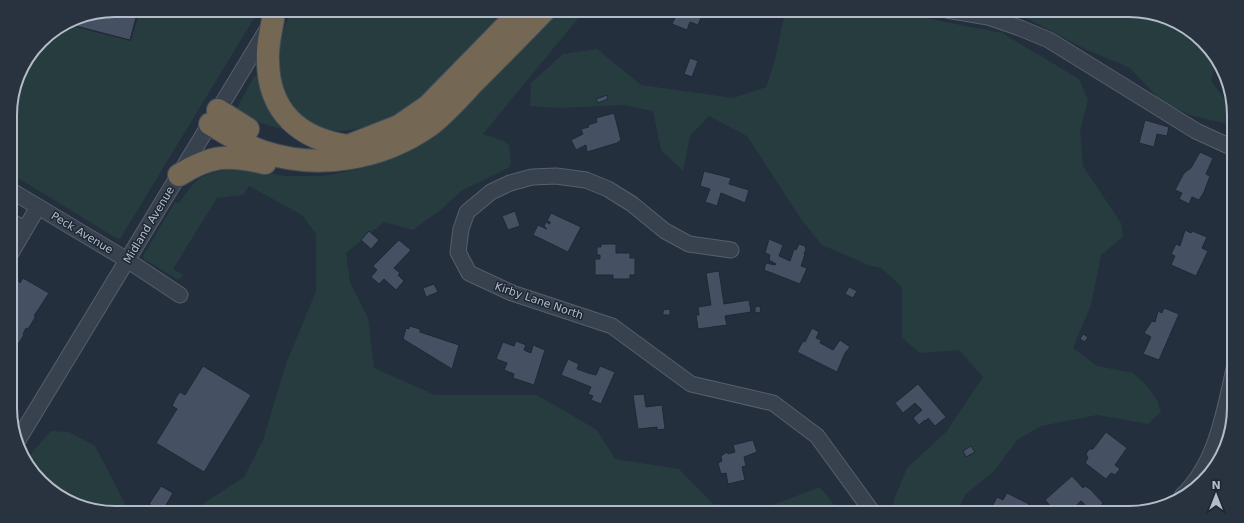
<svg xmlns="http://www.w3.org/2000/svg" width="1244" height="523" font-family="'DejaVu Sans',sans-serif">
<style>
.green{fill:#263c3f}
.building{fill:#455162;stroke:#1f2835}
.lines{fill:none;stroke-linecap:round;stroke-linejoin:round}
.minor-casing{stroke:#565f6c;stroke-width:17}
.highway-casing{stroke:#434c59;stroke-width:24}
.minor{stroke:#38414e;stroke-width:15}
.highway{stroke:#746855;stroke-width:22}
.labels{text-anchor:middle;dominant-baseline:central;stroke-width:3;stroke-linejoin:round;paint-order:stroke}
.street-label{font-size:11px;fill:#b4bcc9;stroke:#1d2633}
.rim{fill:none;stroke:#b4bcc9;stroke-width:2}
</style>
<rect width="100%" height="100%" fill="#242f3e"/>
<g class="green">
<path d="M140,10H259L120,239L116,238L10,173C10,121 5,78 45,37C52,30 63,25 71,20V26L131,41Z"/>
<path d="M293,10H507C472,46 430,100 384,121C369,128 337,134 322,129C307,123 283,104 279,88C272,60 279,34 293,10Z"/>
<path d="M556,10H585L483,134L504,141L509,145L511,163L508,168L461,191L443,208L413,230L384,222L346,253L350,282L368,318L374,368L435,395H537L597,430L615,459L679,469L713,504L765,508L820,487L838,510L837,513H189L244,477L263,440L286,364L316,291V234L302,215L249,186L243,195L217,198L173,269L183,275L181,278L177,279L144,259L143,256L175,202L179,203C195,179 200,175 228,169L230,166L286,176H323L360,169L397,157L438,130Z"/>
<path d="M792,10H895L905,14L1002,33L1079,79L1088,100L1080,131L1083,166L1121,223L1123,237L1101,255L1091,305L1073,348L1097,366L1133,373L1146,385L1157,400L1161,412L1148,424L1097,415L1041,426L1017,440L995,470L965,495L956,513H896L893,502L907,468L946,432L983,377L959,350L920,353L902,338V287L881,268L871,266L822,245L801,219L747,136L709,116L690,136L683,171L661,150L653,111L624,105L560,108L530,106L531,83L563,54L597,49L641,85L733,98L766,87L774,64L784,17Z"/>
<path d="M997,10H1129L1169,18L1212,51L1217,62L1211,81L1233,110V121L1227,124L1190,115L1160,100L1130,68L1085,49L1029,19Z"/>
<path d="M259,75L288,131L261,123L236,110L254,76Z"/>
<path d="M51,431L69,432L95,446L130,513H115L75,505L32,472L27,461L34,450Z"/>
</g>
<g class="building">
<path d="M115,10H138L130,40L72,25L73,19L75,18Z"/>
<path d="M675,10H704L698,25L690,22L687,30L672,24L676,16L673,14Z"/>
<path d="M690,58L698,61L692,77L684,74Z"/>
<path d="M607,95L608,99L598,103L596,99Z"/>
<path d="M614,113L621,140L617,143L587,152L586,145L576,150L571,140L583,134L581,129L589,127L588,125L597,122L596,118Z"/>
<path d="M1145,120L1169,127L1167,136L1157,134L1154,147L1139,143Z"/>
<path d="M1200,152L1213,158L1206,174L1210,176L1204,192L1199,200L1192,197L1189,204L1179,199L1182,193L1175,190L1184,173L1191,168Z"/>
<path d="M704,171L731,178L729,184L749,190L745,203L721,193L717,206L705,202L710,189L700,186Z"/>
<path d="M515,211L520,226L508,230L502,216Z"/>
<path d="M551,213L581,227L568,252L533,235L538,225L547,229L544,226L546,222L550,224V222L547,221Z"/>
<path d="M1185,230L1191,233L1192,231L1207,237L1202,248L1208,251L1196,276L1171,265L1175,256L1171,254L1176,244L1180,246Z"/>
<path d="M369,231L379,240L371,249L361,240Z"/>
<path d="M769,239L783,245L779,256L790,261L794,249L796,250L799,244L805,246L806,249L804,254H805L801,266L807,268L800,284L764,270L766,263L775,265L776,264L769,260L770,255L765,253Z"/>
<path d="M399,240L411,250L394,268L400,273L398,275L404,281L396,290L384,279L379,284L371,277L377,270L373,266Z"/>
<path d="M601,244H616V253H630V258H635V275H630V279H613V275H595V259H600V255H597V247H601Z"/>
<path d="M719,271L724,304L749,300L751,312L725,316L727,325L698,329L696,315H699L698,307L711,305L706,273Z"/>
<path d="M23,278L49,293L34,316H36L28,329L26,328L23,334L24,335L13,352L11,350V297L16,289L13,288L18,281L20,283Z"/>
<path d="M434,284L438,292L426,297L423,288Z"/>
<path d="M849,287L857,291L853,298L845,294Z"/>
<path d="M760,306L761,312L755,313V307Z"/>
<path d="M1164,308L1179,314L1159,360L1143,354L1151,337L1144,333L1152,321L1155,322L1158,311L1162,313Z"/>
<path d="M670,309V315H663V310Z"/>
<path d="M409,326L420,329V332L459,345L452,369L403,339L406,328L409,329Z"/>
<path d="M812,328L819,332L816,338L821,340L820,343L824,345L833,350L840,340L850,347L845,353L837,372L797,352L803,341L805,342Z"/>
<path d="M1083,334L1088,337L1085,342L1080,339Z"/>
<path d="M516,341L526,345L524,350L531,353L533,345L545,350L534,385L513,378L514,374L504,370L507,363L496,359L503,342L514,346Z"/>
<path d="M568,359L579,364L577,369L588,373L596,375L600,366L615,372L601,404L591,400L593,396L588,394L591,387L561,375Z"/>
<path d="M203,366L251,395L204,472L156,443L177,409L172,406L177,396L180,392L185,395Z"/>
<path d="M918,384L946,417L935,426L928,418L926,421L925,420L919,425L913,418L922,410L915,403L903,413L895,403Z"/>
<path d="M644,394L646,407L662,405L665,429L657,430V427L638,429L633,395Z"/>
<path d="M1106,432L1127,448L1115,465L1120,469L1115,475L1111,473L1106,479L1085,463L1088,458L1086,454L1089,449H1093Z"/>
<path d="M753,440L757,452L744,457L746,466L742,467L745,480L728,484L726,473L721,474L718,463L722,461L721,456L727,452L728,454L735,452L733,445Z"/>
<path d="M971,446L975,452L966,457L963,451Z"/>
<path d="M1072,476L1083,488L1085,486L1090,489L1103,503L1094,513L1081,501L1068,513H1057L1045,500Z"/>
<path d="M161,486L173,493L162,512L149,504Z"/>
<path d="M1007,493L1029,504L1025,511L1028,513H1003L992,507L997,497L1003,500Z"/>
</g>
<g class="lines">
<g class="minor-casing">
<g id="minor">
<path d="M947,10L988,17L1020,28L1049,40L1196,131L1233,148"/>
<path d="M10,190L127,260L180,295"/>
<path d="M10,221L25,229"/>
<path d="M731,250L689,244L665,231L632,204L608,189L586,180L556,176L532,177L510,183L491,192L467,212L461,229L458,252L469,273L512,293L612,326L691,384L773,403L817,436L873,513"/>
<path d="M11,253L38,207"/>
<path d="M18,440L279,10"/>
<path d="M1182,496C1216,464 1224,413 1234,369"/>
</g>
</g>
<g class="highway-casing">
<g id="highway">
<path d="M273,20C270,34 267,48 268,62C269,112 300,139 348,146"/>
<path d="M218,110L248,129"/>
<path d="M210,124C228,134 245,146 264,152C319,170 382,159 429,126C445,114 459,98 472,84C497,59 521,35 545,10"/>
<path d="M353,144L399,126L428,106L522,10"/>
<path d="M179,175C211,155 229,154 265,163"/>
</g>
</g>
<use href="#minor" class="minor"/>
<use href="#highway" class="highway"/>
</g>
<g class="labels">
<g class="street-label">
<text transform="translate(149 225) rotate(-59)">Midland Avenue</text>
<text transform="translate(82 233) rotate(31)">Peck Avenue</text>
<text transform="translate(539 301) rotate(19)">Kirby Lane North</text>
</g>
</g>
<path d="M0 0H1244V523H0ZM115 17H1129A98 98 0 0 1 1227 115V408A98 98 0 0 1 1129 506H115A98 98 0 0 1 17 408V115A98 98 0 0 1 115 17Z" fill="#29323f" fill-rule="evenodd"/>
<path class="rim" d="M115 17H1129A98 98 0 0 1 1227 115V408A98 98 0 0 1 1129 506H115A98 98 0 0 1 17 408V115A98 98 0 0 1 115 17Z"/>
<g transform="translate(1216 495)" stroke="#1d2633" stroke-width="3" paint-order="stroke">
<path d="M0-3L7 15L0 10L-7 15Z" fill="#b4bcc9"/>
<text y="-6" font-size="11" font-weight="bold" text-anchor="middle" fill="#b4bcc9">N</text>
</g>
</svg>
